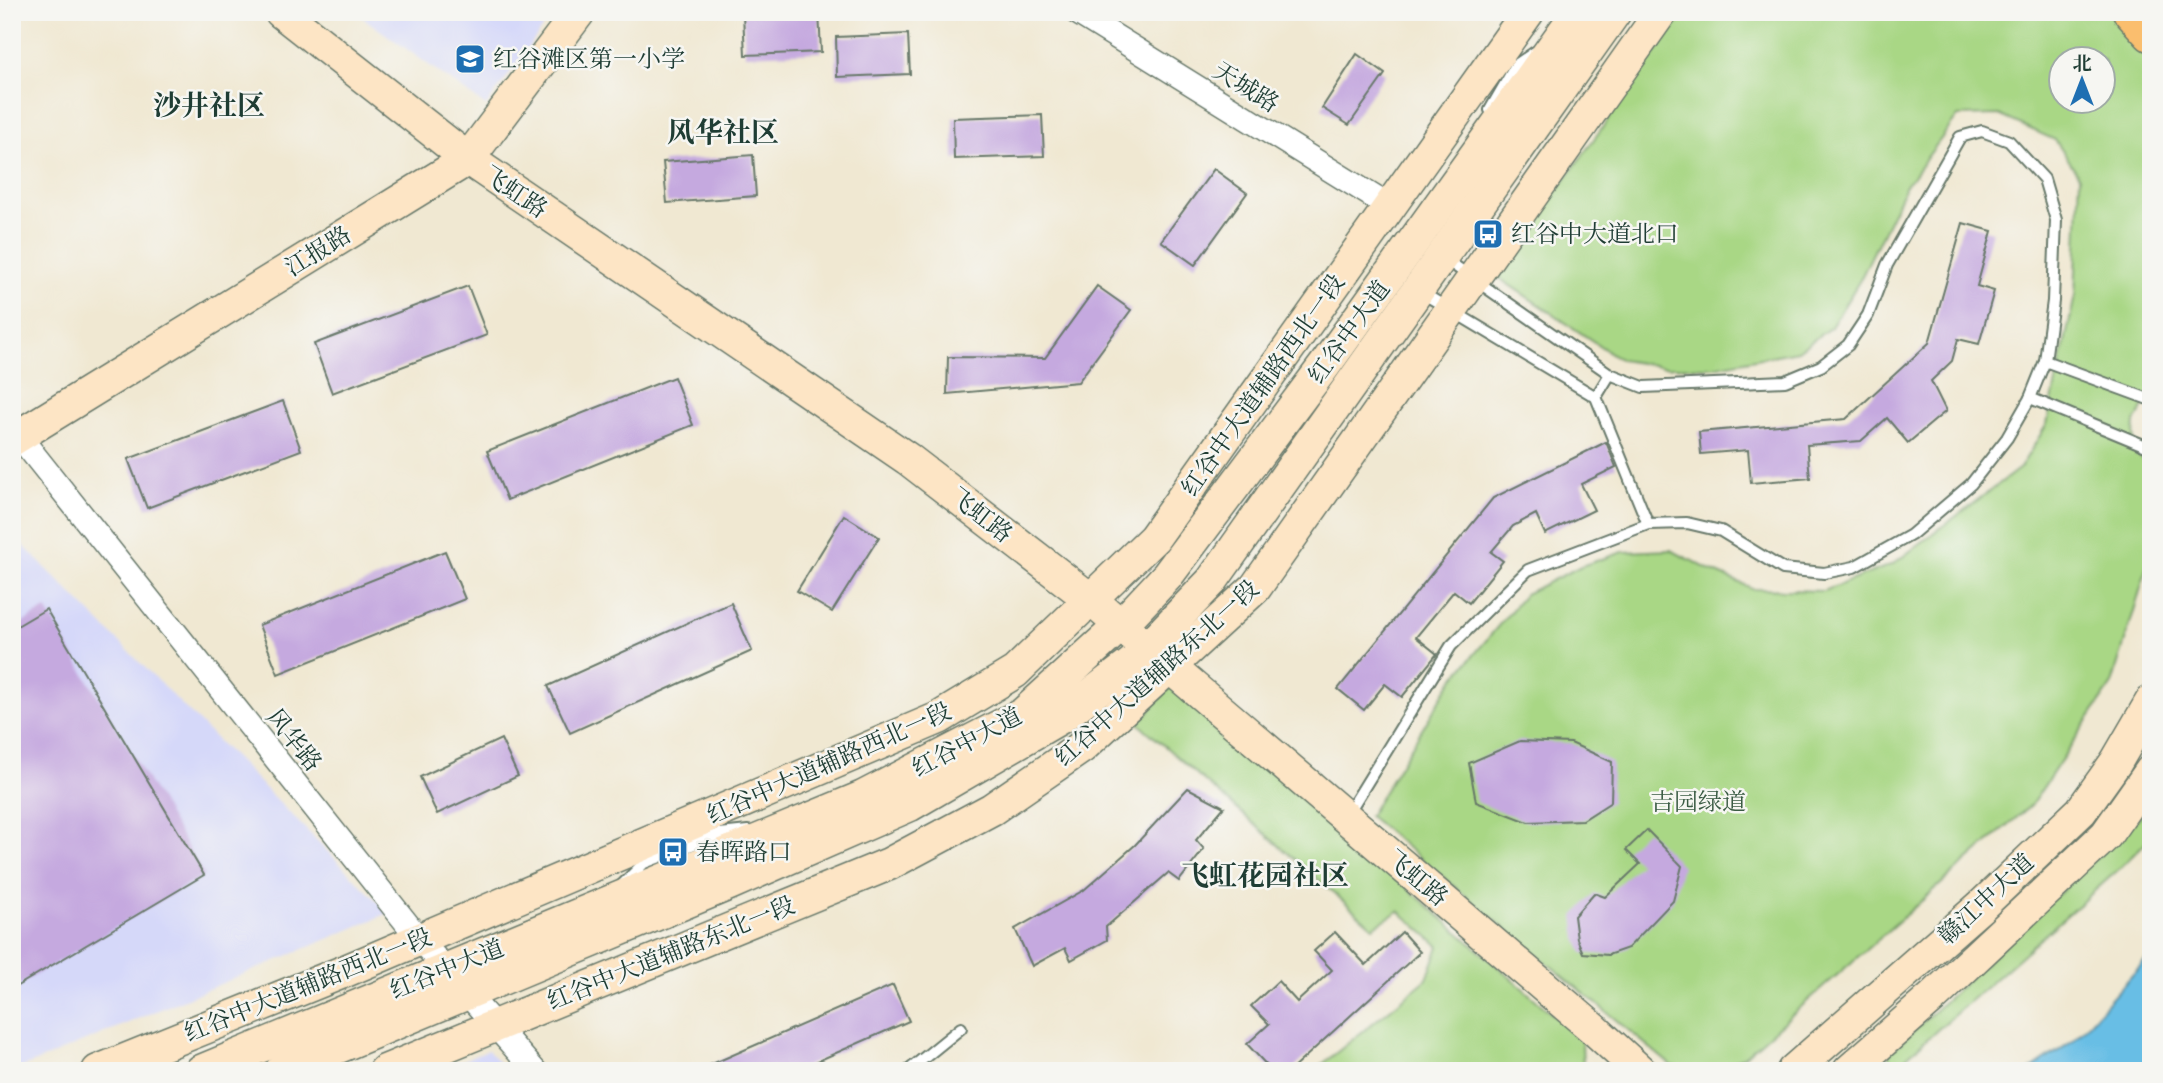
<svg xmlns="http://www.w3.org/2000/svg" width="2163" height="1083" font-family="'IM FELL French Canon','Noto Serif SC',serif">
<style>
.built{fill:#d5d8f9}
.green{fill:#a9d785;stroke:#648a5c;stroke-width:2;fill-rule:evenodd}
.water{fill:#68bee5;stroke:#447e8c;stroke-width:2}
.building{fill:#c5a9df}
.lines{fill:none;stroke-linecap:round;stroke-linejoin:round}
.lane-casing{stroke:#68796b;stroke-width:14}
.street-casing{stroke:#68796b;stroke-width:26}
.secondary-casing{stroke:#68796b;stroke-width:35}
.primary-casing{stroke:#68796b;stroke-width:38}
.lane{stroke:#fff;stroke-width:10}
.street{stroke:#fff;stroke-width:23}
.secondary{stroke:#fde5c5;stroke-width:32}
.primary{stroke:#fabe6e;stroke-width:35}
.labels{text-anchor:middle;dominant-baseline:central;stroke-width:5;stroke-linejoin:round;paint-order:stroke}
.poi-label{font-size:24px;fill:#1f3d34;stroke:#f6f6f2;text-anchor:start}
.street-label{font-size:24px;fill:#1f3d34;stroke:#f6f6f2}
.park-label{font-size:24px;fill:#3b5c44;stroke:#f6f6f2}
.quarter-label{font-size:28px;font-weight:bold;fill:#1f3d34;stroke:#f6f6f2}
</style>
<rect width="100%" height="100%" fill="#f6f6f2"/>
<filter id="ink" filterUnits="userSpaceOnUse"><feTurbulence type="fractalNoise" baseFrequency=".0143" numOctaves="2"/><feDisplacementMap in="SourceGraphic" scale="14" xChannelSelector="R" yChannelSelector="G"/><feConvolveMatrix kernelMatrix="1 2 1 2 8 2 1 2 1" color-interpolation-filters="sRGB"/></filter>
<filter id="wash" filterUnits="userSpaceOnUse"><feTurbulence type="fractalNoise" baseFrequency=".00686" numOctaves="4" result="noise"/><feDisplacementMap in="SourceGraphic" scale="28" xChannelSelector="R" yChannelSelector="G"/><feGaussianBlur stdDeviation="1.57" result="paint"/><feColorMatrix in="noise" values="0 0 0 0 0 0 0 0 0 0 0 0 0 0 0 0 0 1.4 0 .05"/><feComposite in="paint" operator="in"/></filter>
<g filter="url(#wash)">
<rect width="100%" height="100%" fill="#f0e8d2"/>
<g class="built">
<path d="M355,12H554L486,106Z"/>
<path d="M12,534L389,913L14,1071H12Z"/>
<path d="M488,1050L506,1071H438Z"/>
</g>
<g class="green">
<path d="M1685,12H2108L2151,57V394L2135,422L2133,452L2151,465V554L2112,684L2032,804L1746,1055C1712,1073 1710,1073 1672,1066L1369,816L1451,682L1525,594L1581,566L1623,552L1671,550L1710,570L1754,589L1824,591L1893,564L2020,468L2047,424L2075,296L2080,177L2055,140L1999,115L1958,116L1905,187L1860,280L1831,327L1798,351L1713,367H1666L1621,360L1496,276ZM2062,60H2104V102H2062Z"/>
<path d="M1173,684L1582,1040L1583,1071H1314L1427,979L1439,946L1399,911L1373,927L1138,723Z"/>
<path d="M2151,806V837L2118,870L1892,1070L1889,1054Z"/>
</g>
<path class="water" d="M2151,954V1071H2029L2074,1040Z"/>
<g id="blocks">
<g class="building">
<path d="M819,12L821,52L745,55L743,14Z"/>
<path d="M908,34L910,74L837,77L836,37Z"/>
<path d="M1357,54L1385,74L1349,125L1322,108Z"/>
<path d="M1042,115L1044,156L954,159L953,118Z"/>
<path d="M753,155L756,196L667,203L663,162Z"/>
<path d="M1214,169L1247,193L1195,265L1161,241Z"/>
<path d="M1963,223L1992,231L1977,286L1994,291L1979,344L1958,339L1952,361L1931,381L1946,411L1908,443L1887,418L1861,441L1807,445L1810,478L1751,483L1748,450L1701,454L1699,432L1846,419L1929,343Z"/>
<path d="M468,286L487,335L332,393L314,344Z"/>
<path d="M1097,286L1131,310L1078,382L947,394L948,357L1045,358Z"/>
<path d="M674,377L693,425L507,500L487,451Z"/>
<path d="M283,401L301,450L147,508L128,459Z"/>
<path d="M1606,442L1616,467L1581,484L1594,510L1545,534L1536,514L1513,526L1491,552L1503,561L1469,603L1454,591L1416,637L1437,654L1402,697L1385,684L1364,710L1338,689L1493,498Z"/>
<path d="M844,515L879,537L832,612L797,591Z"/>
<path d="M445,551L465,599L278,674L259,625Z"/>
<path d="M731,603L752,651L570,733L548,686Z"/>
<path d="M46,609L204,875L12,989V629Z"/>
<path d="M501,739L518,776L437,814L420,777Z"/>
<path d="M1520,741L1571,743L1612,762L1611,802L1583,820L1528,822L1476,802L1469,763Z"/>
<path d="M1188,788L1224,807L1196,840L1204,849L1179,881L1168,873L1106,927L1107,940L1071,960L1065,948L1032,966L1015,929L1084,890L1135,845Z"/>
<path d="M1647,830L1682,866L1673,901L1628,948L1608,955L1583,953L1577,939L1574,916L1594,893L1605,897L1640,864L1626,850Z"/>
<path d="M1335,932L1366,965L1402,932L1420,952L1290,1071H1272L1247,1044L1269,1024L1251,1006L1278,981L1297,1002L1332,970L1314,951Z"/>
<path d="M893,985L909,1021L795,1071H696Z"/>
</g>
</g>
</g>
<g filter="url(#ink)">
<use href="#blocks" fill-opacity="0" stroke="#68796b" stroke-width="2"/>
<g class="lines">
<g class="lane-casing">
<g id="lane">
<path d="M1490,110L1516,65L1535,52"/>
<path d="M1445,259L1610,374L1643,387L1785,381L1821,366L1848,345L1868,315L1887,265L1960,137L1982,131L2009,141L2044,179L2056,220L2053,301L2045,361L2151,400"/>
<path d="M1419,291L1596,397L1648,524"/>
<path d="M1596,397L1610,374"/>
<path d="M2030,398L2045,361"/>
<path d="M1347,815L1451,646L1528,570L1648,524L1687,523L1721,531L1783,569L1824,573L1854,567L1911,535L1971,484L2007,438L2030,398L2151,448"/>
<path d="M621,886L644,863L720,834L748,831"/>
<path d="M908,1071L961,1028"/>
</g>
</g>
<g class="street-casing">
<g id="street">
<path d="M1076,12L1390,207"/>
<path d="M19,436L420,940L535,1071"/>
</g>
</g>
<g class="secondary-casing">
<g id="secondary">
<path d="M281,12L468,159L908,459L1090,599L1595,1030L1640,1071"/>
<path d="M12,440L468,159L579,12"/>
<path d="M98,1071L343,972L939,718L1015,672L1154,538L1528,12"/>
<path d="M201,1071L863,797L1023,714L1121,625L1167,576L1325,365L1578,12"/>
<path d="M281,1071L729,884L910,805L1063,716L1135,661L1211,582L1615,12"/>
<path d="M385,1071L889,864L992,809L1082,747L1255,588L1661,12"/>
<path d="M1793,1071L1980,907L2081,811L2116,762L2151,702"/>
<path d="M1849,1071L1933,997L2106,835L2151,771"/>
</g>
</g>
<g class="primary-casing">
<path id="primary" d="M2131,12L2151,34"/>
</g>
<use href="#lane" class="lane"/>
<use href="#street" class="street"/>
<use href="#secondary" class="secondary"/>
<use href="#primary" class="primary"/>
</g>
</g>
<defs>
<g id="school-square" transform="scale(1.575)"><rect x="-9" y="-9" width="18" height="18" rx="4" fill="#1f6fb2" stroke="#f6f6f2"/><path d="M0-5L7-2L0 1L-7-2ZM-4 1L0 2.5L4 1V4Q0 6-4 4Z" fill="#fff"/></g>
<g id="bus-square" transform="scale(1.575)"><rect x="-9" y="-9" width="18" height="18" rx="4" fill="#1f6fb2" stroke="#f6f6f2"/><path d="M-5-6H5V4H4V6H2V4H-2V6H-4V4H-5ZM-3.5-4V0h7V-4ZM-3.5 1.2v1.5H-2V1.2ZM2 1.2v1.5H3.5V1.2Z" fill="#fff"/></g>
</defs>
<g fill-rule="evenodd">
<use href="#school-square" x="470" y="59"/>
<use href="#bus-square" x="1488" y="234"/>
<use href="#bus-square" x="673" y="852"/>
</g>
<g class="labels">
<g class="poi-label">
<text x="493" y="59">红谷滩区第一小学</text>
<text x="1511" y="234">红谷中大道北口</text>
<text x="696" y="852">春晖路口</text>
</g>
<g class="street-label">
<text transform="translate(1246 87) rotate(32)">天城路</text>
<text transform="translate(515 192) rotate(34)">飞虹路</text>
<text transform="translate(318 251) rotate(-32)">江报路</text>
<text transform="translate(1349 332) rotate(-54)">红谷中大道</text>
<text transform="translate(1263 385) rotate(-55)">红谷中大道辅路西北一段</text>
<text transform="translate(981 515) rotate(38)">飞虹路</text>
<text transform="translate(1157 673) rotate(-42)">红谷中大道辅路东北一段</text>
<text transform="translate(294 740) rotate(51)">风华路</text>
<text transform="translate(967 742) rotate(-28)">红谷中大道</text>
<text transform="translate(829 763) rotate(-24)">红谷中大道辅路西北一段</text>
<text transform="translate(1417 878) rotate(40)">飞虹路</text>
<text transform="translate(1986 899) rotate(-43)">赣江中大道</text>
<text transform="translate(671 953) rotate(-22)">红谷中大道辅路东北一段</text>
<text transform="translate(447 969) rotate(-22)">红谷中大道</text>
<text transform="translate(308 985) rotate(-22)">红谷中大道辅路西北一段</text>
</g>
<g class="park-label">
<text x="1698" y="802">吉园绿道</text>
</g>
<g class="quarter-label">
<text x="209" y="105">沙井社区</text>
<text x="723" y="132">风华社区</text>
<text x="1265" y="875">飞虹花园社区</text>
</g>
</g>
<rect width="2163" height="1083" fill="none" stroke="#f6f6f2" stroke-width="42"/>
<g transform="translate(2082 80)"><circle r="33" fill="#f6f6f2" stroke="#a0aca6" stroke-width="2"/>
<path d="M0-5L12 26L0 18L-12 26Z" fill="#1f6fb2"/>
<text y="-10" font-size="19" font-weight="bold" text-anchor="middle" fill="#1f3d34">北</text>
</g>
</svg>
